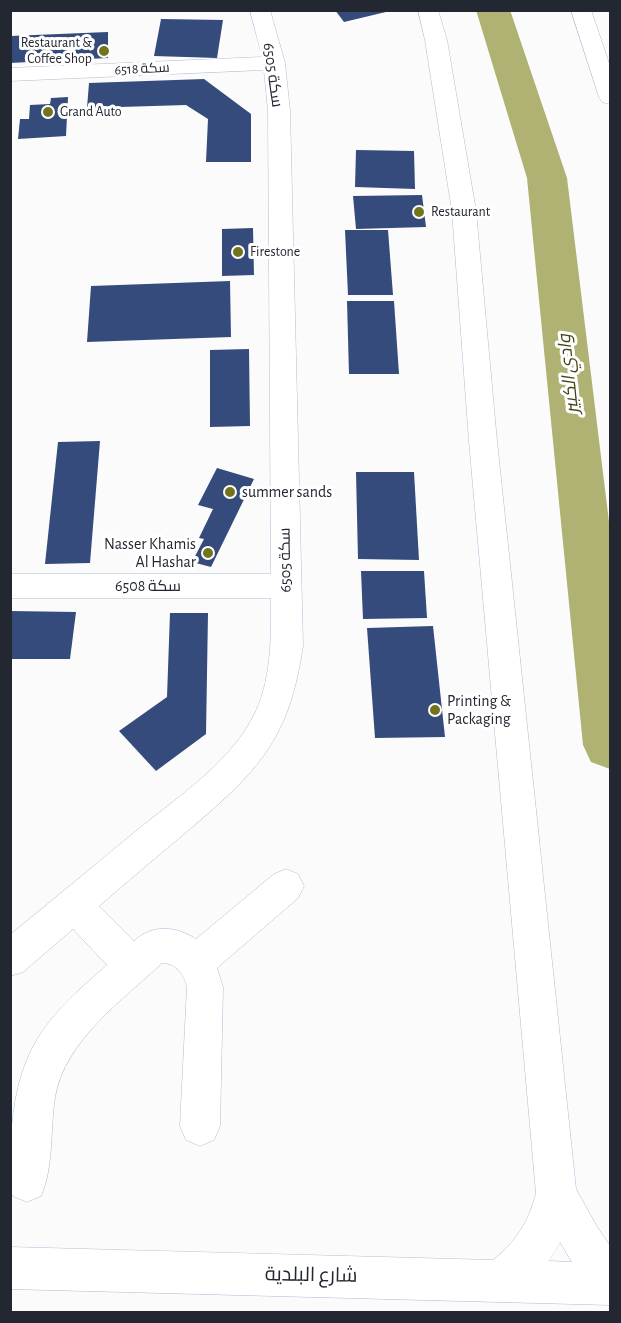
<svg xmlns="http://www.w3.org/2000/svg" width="621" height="1323" font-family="'Alegreya Sans',Cairo,sans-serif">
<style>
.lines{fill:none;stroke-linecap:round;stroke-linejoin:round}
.river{fill:#afb272;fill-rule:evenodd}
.building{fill:#344b7b}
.minor-casing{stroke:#afbcd6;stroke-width:1}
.minor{fill:#fff;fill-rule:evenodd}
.poi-dot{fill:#72741b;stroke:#fff;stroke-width:2}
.labels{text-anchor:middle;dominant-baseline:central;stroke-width:6;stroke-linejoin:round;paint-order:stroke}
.far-poi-label{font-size:14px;fill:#222731;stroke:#fff;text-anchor:start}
.far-street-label{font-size:14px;fill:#222731;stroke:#fff}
.street-label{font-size:16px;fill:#222731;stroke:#fff}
.poi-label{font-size:16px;fill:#222731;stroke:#fff;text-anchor:start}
.water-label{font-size:18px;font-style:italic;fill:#444514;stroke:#fff}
.near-street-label{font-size:20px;fill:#222731;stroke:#fff}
</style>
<rect width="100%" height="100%" fill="#fbfbfb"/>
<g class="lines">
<path class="river" d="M476,10H510L567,178L610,530V769L591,762L583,745L527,178Z"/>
</g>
<g class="building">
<path d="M335,10H390V11L344,22Z"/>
<path d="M161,19L223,20L217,58L154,56Z"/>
<path d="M108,32V58L10,63V36Z"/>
<path d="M204,79L251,114V162H206L208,119L186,105L87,108L89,83Z"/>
<path d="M68,97L66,136L18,139L20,119H29L30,105L50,104L51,98Z"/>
<path d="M356,150L414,151L415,189L355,187Z"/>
<path d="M422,195L426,227L356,229L353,196Z"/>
<path d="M253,228L254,275L222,276V229Z"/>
<path d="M345,230H388L393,295H348Z"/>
<path d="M230,281L231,337L87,342L91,286Z"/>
<path d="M347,301H394L399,374H349Z"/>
<path d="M249,349L250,426L210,427V350Z"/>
<path d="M100,441L90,563L45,564L58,442Z"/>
<path d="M217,468L254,479L211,567L192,562L204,539L199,538L213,509L198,505Z"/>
<path d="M356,472H414L419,560L358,559Z"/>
<path d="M361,571H424L427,618L363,619Z"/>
<path d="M10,611L76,612L70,659H10Z"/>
<path d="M170,613H208L206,734L156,771L119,731L167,697Z"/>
<path d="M433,626L445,737L375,738L367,628Z"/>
</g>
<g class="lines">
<g class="minor-casing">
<g id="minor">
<path d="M250,10H270L285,63L290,111L303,646C298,677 292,706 277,734C255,775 219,804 184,834C155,858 127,882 99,906L134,941C152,924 176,926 196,939L274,874L286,869L298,874L304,886L298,898L217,968L223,987L220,1126L214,1140L200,1146L186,1140L180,1126L187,987C184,974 176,963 162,963C123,1000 65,1040 55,1097C50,1129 54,1166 41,1196L27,1202L13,1196L10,1191C10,1140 10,1084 38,1038C55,1010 82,987 107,965L73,929L23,972L10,976V935C54,899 97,863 141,827C182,794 233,760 256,711C272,675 271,636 271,598H10V574H271L268,111L264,70L10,81V68L262,57Z"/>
<path d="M418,10H438L447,40L476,211L497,441L576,1189L596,1225L610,1246V1305L10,1289V1247L493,1260C516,1242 529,1221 536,1193L469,441L452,211L425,40ZM560,1242L572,1262L549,1261Z"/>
<path d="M571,10H591L610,66V104L602,102L599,97Z"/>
</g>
</g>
<use href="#minor" class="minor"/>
</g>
<g class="poi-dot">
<circle cx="104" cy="51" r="6"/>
<circle cx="48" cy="112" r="6"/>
<circle cx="419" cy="212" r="6"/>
<circle cx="238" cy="252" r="6"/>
<circle cx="230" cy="492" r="6"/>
<circle cx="208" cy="553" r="6"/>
<circle cx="435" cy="710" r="6"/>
</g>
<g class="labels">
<g class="far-poi-label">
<text x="92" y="43" text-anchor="end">Restaurant &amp;<tspan x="92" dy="16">Coffee Shop</tspan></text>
<text x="60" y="112">Grand Auto</text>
<text x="431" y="212">Restaurant</text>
<text x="250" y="252">Firestone</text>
</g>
<g class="far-street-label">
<text transform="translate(142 69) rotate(-3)">سكة 6518</text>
</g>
<g class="street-label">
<text transform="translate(273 75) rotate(82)">سكة 6505</text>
<text transform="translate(285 560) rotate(-91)">سكة 6505</text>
<text x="148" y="586">سكة 6508</text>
</g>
<g class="poi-label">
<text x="242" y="492">summer sands</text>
<text x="196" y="544" text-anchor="end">Nasser Khamis<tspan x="196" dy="18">Al Hashar</tspan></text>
<text x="447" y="701">Printing &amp;<tspan x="447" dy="18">Packaging</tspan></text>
</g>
<g class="water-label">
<text transform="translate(569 374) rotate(-96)">وادي الكبير</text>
</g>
<g class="near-street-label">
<text transform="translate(311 1275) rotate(1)">شارع البلدية</text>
</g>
</g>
<rect width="621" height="1323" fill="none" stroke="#222731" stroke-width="24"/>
</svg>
